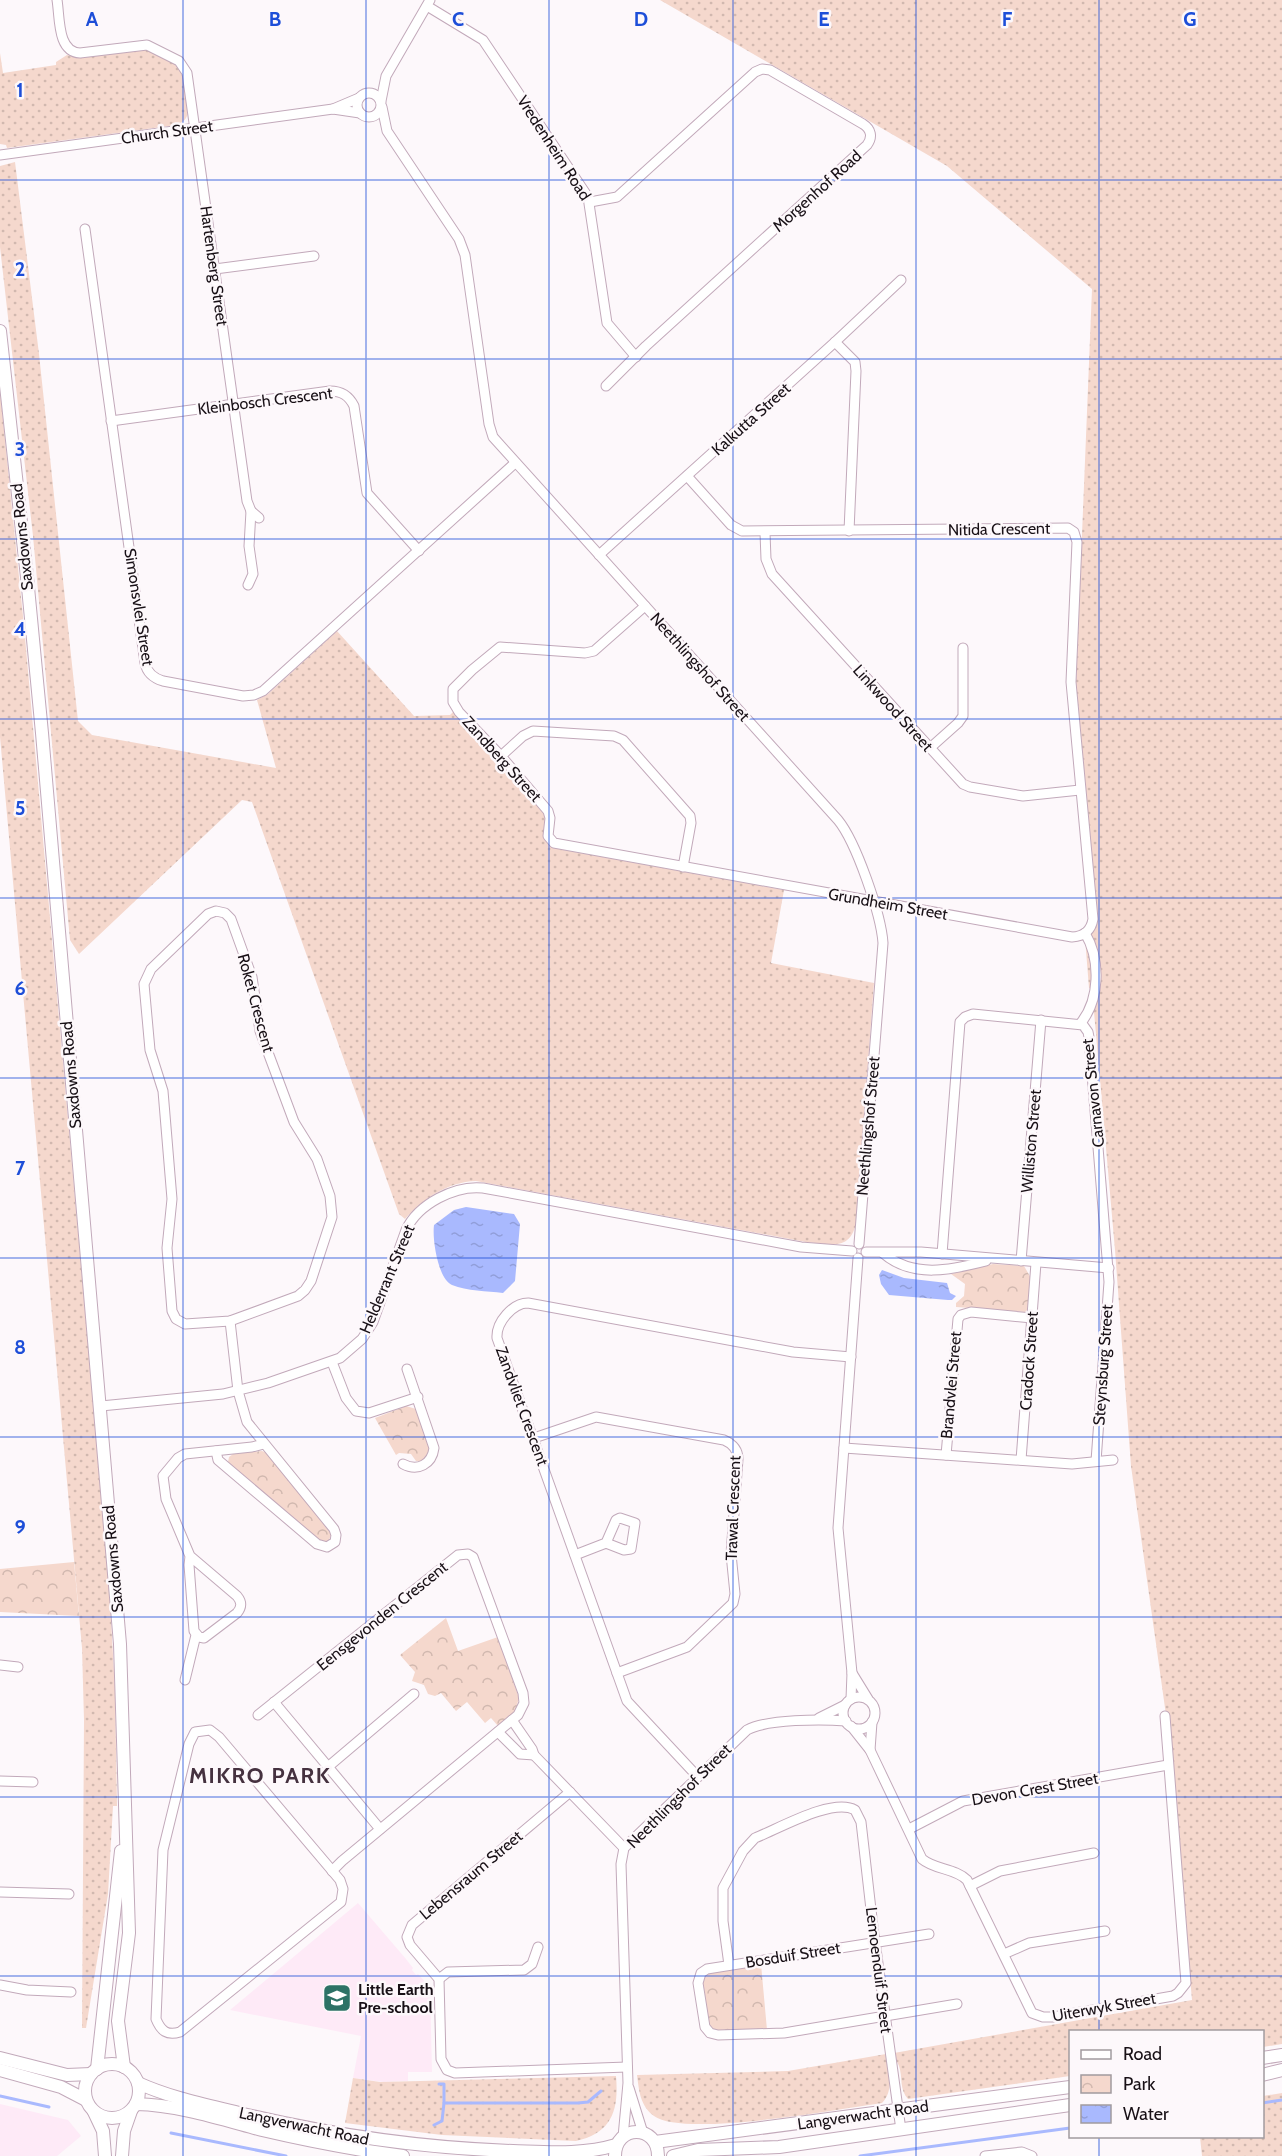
<svg xmlns="http://www.w3.org/2000/svg" width="1282" height="2156" font-family="Cabin,sans-serif">
<style>
.built{fill:#feeaf7}
.grass{fill:url(#grass-dots)}
.park{fill:url(#park-crowns)}
.water{fill:url(#water-ripples)}
.lines{fill:none;stroke-linecap:round;stroke-linejoin:round}
.stream{stroke:#a9b9fe;stroke-width:3}
.minor-casing{stroke:#c2a9ba;stroke-width:11}
.tertiary-casing{stroke:#c2a9ba;stroke-width:14}
.minor{stroke:#fff;stroke-width:9}
.tertiary{stroke:#fff;stroke-width:12}
.grid{fill:none;stroke:#1d4ed8;stroke-width:1.5;stroke-opacity:0.55}
.labels{text-anchor:middle;dominant-baseline:central;stroke-width:5;stroke-linejoin:round;paint-order:stroke}
.street-label{font-size:16px;fill:#181016;stroke:#fdf8fb}
.poi-label{font-size:16px;font-weight:bold;fill:#181016;stroke:#fdf8fb;text-anchor:start}
.district-label{font-size:22px;font-weight:bold;letter-spacing:1.5px;fill:#45313f;stroke:#fdf8fb}
.grid-label{font-size:20px;text-anchor:middle;font-weight:bold;fill:#1d4ed8;stroke:#fdf8fb;stroke-width:5;stroke-linejoin:round;paint-order:stroke}
</style>
<defs>
<pattern id="grass-dots" width="8" height="8" patternUnits="userSpaceOnUse" patternTransform="scale(1.5)"><rect width="8" height="8" fill="#f5d8cd"/><path d="M2 2h.1M6 6h.1" fill="none" stroke="#d1b8af" stroke-width="1.8" stroke-linecap="round"/></pattern>
<pattern id="park-crowns" width="20" height="18" patternUnits="userSpaceOnUse" patternTransform="scale(1.5)"><rect width="20" height="18" fill="#f5d8cd"/><path d="M2 6a3 3 0 1 1 6 0M12 15a3 3 0 1 1 6 0" fill="none" stroke="#d1b8af"/></pattern>
<pattern id="water-ripples" width="26" height="14" patternUnits="userSpaceOnUse" patternTransform="scale(1.5)"><rect width="26" height="14" fill="#a9b9fe"/><path d="M2 4q2-2 4 0t4 0M15 11q2-2 4 0t4 0" fill="none" stroke="#919ed9"/></pattern>
</defs>
<rect width="100%" height="100%" fill="#fdf8fb"/>
<g class="built">
<path d="M358,1903L406,1959L413,1968L412,1970L416,1975L418,1974L430,1987L432,2072H408V2081L383,2082L353,2078L361,2036L230,2010Z"/>
<path d="M0,2104L68,2120L81,2136L57,2156H0Z"/>
</g>
<g class="grass">
<path d="M660,0H1282V2044L1263,2047L1262,2032H1070V2076L908,2099C899,2089 903,2078 899,2066C897,2061 895,2059 894,2053L1192,2000L1173,1783L1170,1716L1166,1715L1131,1466L1115,1250L1092,989L1089,988L1085,938L1092,932L1098,921L1076,682L1092,289L947,166Z"/>
<path d="M139,49C152,50 172,59 180,70C184,77 190,109 187,116C185,121 181,123 176,125L7,148L6,145L0,144V53L3,73L56,65V62L67,55L80,58Z"/>
<path d="M15,162L39,354L78,721L92,735L276,768L257,700L268,694L337,631L414,716L450,715L453,712L543,812C549,826 537,837 553,848L784,890L771,963L874,983L856,1223C850,1252 829,1244 806,1242L476,1181C447,1182 423,1199 405,1219L399,1214L252,802L242,800L79,954L70,940L33,536L0,247V166Z"/>
<path d="M0,391L24,626L108,1568L115,1690L117,1806H113L108,1894L86,2028H82L84,1720L82,1648L0,737Z"/>
<path d="M886,2054C888,2070 895,2090 882,2103C839,2109 684,2138 654,2116C640,2106 639,2090 637,2075L788,2071Z"/>
<path d="M616,2076C619,2110 612,2133 576,2141L442,2135L345,2123L353,2078L380,2082Z"/>
<path d="M1282,2093V2156H1202L1200,2137L1262,2136L1263,2096Z"/>
</g>
<g class="park">
<path d="M993,1264L1024,1266L1031,1278L1029,1308L1025,1312L956,1307V1303L964,1296L965,1284L951,1274Z"/>
<path d="M406,1406L416,1409L432,1450L423,1462L416,1461L411,1454L399,1453L396,1455L375,1418Z"/>
<path d="M262,1451L267,1453L329,1530L331,1535L329,1540L324,1542L319,1540L228,1462L229,1457L233,1454Z"/>
<path d="M74,1562L79,1616L0,1612V1569Z"/>
<path d="M446,1618L458,1651L498,1637L519,1698L515,1712L498,1726L491,1718L485,1723L467,1702L456,1711L441,1693L435,1696L428,1694L424,1685L412,1681L415,1672L400,1655Z"/>
<path d="M761,1964L767,2030H713L708,2026L702,1982L706,1974Z"/>
</g>
<g class="water">
<path d="M466,1207L514,1214L520,1224L515,1281L503,1293C487,1291 467,1291 452,1285C438,1279 432,1239 434,1225L454,1210Z"/>
<path d="M882,1270L904,1278L947,1283L950,1293L956,1296L952,1300H948L889,1295L881,1284L879,1275Z"/>
</g>
<g class="lines">
<g class="stream">
<path d="M439,2084H444V2103"/>
<path d="M0,2096L49,2107"/>
<path d="M1262,2103L1282,2100"/>
<path d="M434,2125L442,2121L444,2103H578L588,2102L601,2091"/>
<path d="M171,2133L286,2156"/>
<path d="M860,2156L1070,2128"/>
</g>
<g class="minor-casing">
<g id="minor">
<path d="M57,0C60,17 57,52 80,53L147,45L179,61L187,73L247,501L251,511L259,518"/>
<path d="M427,6L483,40L588,197L607,323L636,357"/>
<circle cx="369" cy="105" r="12"/>
<path d="M381,101L386,76L430,0"/>
<path d="M382,107L387,131L459,239L465,255L489,424L493,437L838,820C856,842 881,914 883,943L859,1244"/>
<path d="M333,109L359,98"/>
<path d="M0,155L333,109L360,113"/>
<path d="M590,202L617,197L755,72L762,69L770,70L863,124C871,129 873,137 867,145L646,346L606,386"/>
<path d="M85,229L145,663C147,673 153,678 163,681L243,696L254,695L263,691L515,463"/>
<path d="M215,269L314,256"/>
<path d="M835,342L855,362L856,371L849,531"/>
<path d="M111,421L330,391C342,391 349,396 354,406L367,493L419,551"/>
<path d="M765,533L766,559L772,574L963,784L970,787L1023,796L1080,790"/>
<path d="M599,555L835,342L901,280"/>
<path d="M248,585L253,574L249,546L251,511"/>
<path d="M645,606L594,651L585,653L500,647L472,670L453,689V702L459,712L501,756L548,811L550,818L548,836L554,843L1072,937C1084,936 1091,931 1093,919L1071,682L1077,542L1074,532L1068,528L742,531L731,525L687,476"/>
<path d="M930,748L958,723L963,716V648"/>
<path d="M501,756L523,736L533,731L614,736L623,740L690,816L691,823L683,867"/>
<path d="M216,911L225,913L231,919L252,977L260,1031L294,1122L317,1159L330,1196L332,1217L311,1281L305,1290L298,1296L230,1321L185,1324L176,1319L172,1311L167,1248L172,1199L163,1091L150,1050L144,984L151,969L208,914Z"/>
<path d="M1080,1024C1100,1000 1101,960 1085,933"/>
<path d="M866,1252H921L1109,1268"/>
<path d="M883,1253C913,1279 951,1270 986,1261"/>
<path d="M942,1254L960,1022L965,1017L973,1014L1083,1025L1088,1032L1089,1037L1109,1282L1096,1461"/>
<path d="M1021,1261L1041,1020"/>
<path d="M332,1362L346,1398L356,1411L369,1413L418,1397"/>
<path d="M101,1406L223,1394L268,1383L340,1358L362,1339L373,1322L406,1230C418,1204 455,1185 483,1188L801,1247L852,1251"/>
<path d="M534,1438L596,1417L724,1440C733,1444 738,1450 738,1459L731,1554L735,1594L733,1603L687,1647L617,1673"/>
<path d="M844,1448L1072,1464L1113,1460"/>
<path d="M216,1451L218,1460L317,1544L327,1547L335,1542L336,1535L334,1529L247,1422L238,1391L230,1321"/>
<path d="M946,1455L958,1319L961,1315L971,1312L1032,1318"/>
<path d="M1021,1460L1036,1263"/>
<path d="M403,1464C418,1472 432,1464 434,1448L407,1369"/>
<path d="M575,1555L606,1543L616,1520L620,1518L635,1523L631,1549L624,1550L606,1543"/>
<path d="M190,1556L189,1565L194,1631L199,1637L204,1638L237,1613C242,1607 242,1602 237,1596L190,1556L166,1499L163,1476L178,1458L185,1454L252,1447L264,1444"/>
<path d="M0,1665L18,1667"/>
<path d="M852,1673L868,1699"/>
<path d="M185,1680L196,1635"/>
<circle cx="859" cy="1713" r="16"/>
<path d="M851,1699L852,1673L838,1528L858,1258"/>
<path d="M274,1702L380,1829"/>
<path d="M258,1715L458,1555L468,1554L473,1557L523,1693L524,1703L518,1715L342,1861L332,1871"/>
<path d="M819,1718L845,1705"/>
<path d="M512,1720L532,1749L534,1755L624,1848"/>
<path d="M851,1726L870,1750L922,1859C935,1870 955,1868 967,1880L1032,2013L1043,2017H1053L1173,1996L1178,1993L1186,1983L1165,1716"/>
<path d="M210,1730L219,1737L340,1880L343,1889L341,1902L180,2032C167,2036 161,2031 156,2019L163,1850L189,1744L195,1732Z"/>
<path d="M498,1732L520,1754L534,1755"/>
<path d="M870,1750L872,1722"/>
<path d="M329,1766L414,1694"/>
<path d="M697,1776L627,1701L497,1338C496,1322 513,1303 528,1303L793,1352L851,1357"/>
<path d="M0,1781L33,1782"/>
<path d="M570,1792L412,1925L407,1937L410,1945L439,1979L441,2059L447,2070L455,2073L627,2067"/>
<path d="M909,1829L963,1801L1168,1765"/>
<path d="M970,1886L1000,1871L1094,1853"/>
<path d="M0,1892L69,1894"/>
<path d="M929,1934L707,1969L701,1973L698,1983L705,2027L710,2033L718,2035L784,2033L957,2004"/>
<path d="M1004,1954L1029,1943L1105,1931"/>
<path d="M729,1965L723,1921V1888L743,1851L755,1838C778,1829 833,1797 855,1810L861,1822L873,1927L901,2130"/>
<path d="M439,1979L448,1972L524,1970L532,1964L538,1947"/>
<path d="M0,1985L27,1990L71,1992"/>
<path d="M629,2088L643,2133"/>
<path d="M623,2137L628,2083L621,1864L624,1848L747,1730C767,1719 822,1719 846,1721"/>
<path d="M985,2156L1022,2152L1032,2156"/>
</g>
</g>
<g class="tertiary-casing">
<g id="tertiary">
<path d="M0,331L27,577L42,733L120,1644L129,1933L118,2021L124,2067"/>
<path d="M0,2058L67,2075L91,2074"/>
<path d="M1262,2058L1282,2055"/>
<circle cx="112" cy="2091" r="27"/>
<path d="M97,2069L121,1851"/>
<path d="M0,2070L61,2087L86,2100"/>
<path d="M1262,2075L1282,2070"/>
<path d="M138,2083C171,2098 207,2105 243,2114C332,2135 421,2148 513,2151C547,2152 583,2155 616,2145"/>
<path d="M136,2104C179,2105 221,2119 262,2130C309,2141 356,2150 403,2156"/>
<path d="M94,2112L103,2131L105,2156"/>
<path d="M655,2142L1070,2087"/>
<path d="M122,2156L124,2131L131,2111"/>
<path d="M615,2156C615,2124 658,2124 658,2156"/>
<path d="M673,2156L698,2150L779,2147L1070,2105"/>
</g>
</g>
<use href="#minor" class="minor"/>
<use href="#tertiary" class="tertiary"/>
</g>
<path class="grid" d="M183,0V2156M366,0V2156M549,0V2156M733,0V2156M916,0V2156M1099,0V2032M0,180H1282M0,359H1282M0,539H1282M0,719H1282M0,898H1282M0,1078H1282M0,1258H1282M0,1437H1282M0,1617H1282M0,1797H1282M0,1976H1282M1099,2136V2156"/>
<defs>
<g id="school-square" transform="scale(1.5)"><rect x="-9" y="-9" width="18" height="18" rx="4" fill="#2d7266" stroke="#fdf8fb"/><path d="M0-5L7-2L0 1L-7-2ZM-4 1L0 2.5L4 1V4Q0 6-4 4Z" fill="#fff"/></g>
</defs>
<g fill-rule="evenodd">
<use href="#school-square" x="337" y="1998"/>
</g>
<g class="labels">
<g class="street-label">
<text transform="translate(167 132) rotate(-8)">Church Street</text>
<text transform="translate(554 148) rotate(57)">Vredenheim Road</text>
<text transform="translate(817 191) rotate(-42)">Morgenhof Road</text>
<text transform="translate(214 266) rotate(82)">Hartenberg Street</text>
<text transform="translate(265 401) rotate(-7)">Kleinbosch Crescent</text>
<text transform="translate(751 419) rotate(-42)">Kalkutta Street</text>
<text transform="translate(999 529) rotate(-1)">Nitida Crescent</text>
<text transform="translate(22 537) rotate(-96)">Saxdowns Road</text>
<text transform="translate(139 607) rotate(81)">Simonsvlei Street</text>
<text transform="translate(700 667) rotate(48)">Neethlingshof Street</text>
<text transform="translate(893 708) rotate(48)">Linkwood Street</text>
<text transform="translate(502 759) rotate(48)">Zandberg Street</text>
<text transform="translate(888 904) rotate(10)">Grundheim Street</text>
<text transform="translate(256 1003) rotate(75)">Roket Crescent</text>
<text transform="translate(71 1075) rotate(-95)">Saxdowns Road</text>
<text transform="translate(1093 1093) rotate(-96)">Carnavon Street</text>
<text transform="translate(868 1126) rotate(-85)">Neethlingshof Street</text>
<text transform="translate(1031 1141) rotate(-85)">Williston Street</text>
<text transform="translate(387 1279) rotate(-67)">Helderrant Street</text>
<text transform="translate(1029 1361) rotate(-86)">Cradock Street</text>
<text transform="translate(1103 1365) rotate(-86)">Steynsburg Street</text>
<text transform="translate(951 1385) rotate(-85)">Brandvlei Street</text>
<text transform="translate(522 1406) rotate(70)">Zandvliet Crescent</text>
<text transform="translate(733 1508) rotate(-88)">Trawal Crescent</text>
<text transform="translate(113 1559) rotate(-95)">Saxdowns Road</text>
<text transform="translate(382 1616) rotate(-39)">Eensgevonden Crescent</text>
<text transform="translate(1035 1789) rotate(-10)">Devon Crest Street</text>
<text transform="translate(679 1796) rotate(-45)">Neethlingshof Street</text>
<text transform="translate(471 1875) rotate(-40)">Lebensraum Street</text>
<text transform="translate(793 1955) rotate(-9)">Bosduif Street</text>
<text transform="translate(879 1970) rotate(83)">Lemoenduif Street</text>
<text transform="translate(1104 2007) rotate(-10)">Uiterwyk Street</text>
<text transform="translate(863 2115) rotate(-8)">Langverwacht Road</text>
<text transform="translate(304 2126) rotate(12)">Langverwacht Road</text>
</g>
<g class="poi-label">
<text x="358" y="1989">Little Earth<tspan x="358" dy="18">Pre-school</tspan></text>
</g>
<g class="district-label">
<text x="260" y="1775">MIKRO PARK</text>
</g>
</g>
<g class="grid-label">
<text x="92" y="26">A</text>
<text x="275" y="26">B</text>
<text x="458" y="26">C</text>
<text x="641" y="26">D</text>
<text x="824" y="26">E</text>
<text x="1007" y="26">F</text>
<text x="1190" y="26">G</text>
<text x="20" y="97">1</text>
<text x="20" y="276">2</text>
<text x="20" y="456">3</text>
<text x="20" y="636">4</text>
<text x="20" y="815">5</text>
<text x="20" y="995">6</text>
<text x="20" y="1175">7</text>
<text x="20" y="1354">8</text>
<text x="20" y="1534">9</text>
</g>
<rect x="1069" y="2030" width="195" height="108" fill="#fdf8fb" stroke="#a19b9f" stroke-width="1.5"/>
<rect x="1081" y="2050" width="30" height="9" fill="#ffffff" stroke="#a19b9f" stroke-width="1.5"/>
<text x="1123" y="2060" font-size="18" fill="#181016">Road</text>
<rect x="1081" y="2075" width="30" height="18" fill="url(#park-crowns)" stroke="#a19b9f" stroke-width="1.5"/>
<text x="1123" y="2090" font-size="18" fill="#181016">Park</text>
<rect x="1081" y="2105" width="30" height="18" fill="url(#water-ripples)" stroke="#a19b9f" stroke-width="1.5"/>
<text x="1123" y="2120" font-size="18" fill="#181016">Water</text>
</svg>
